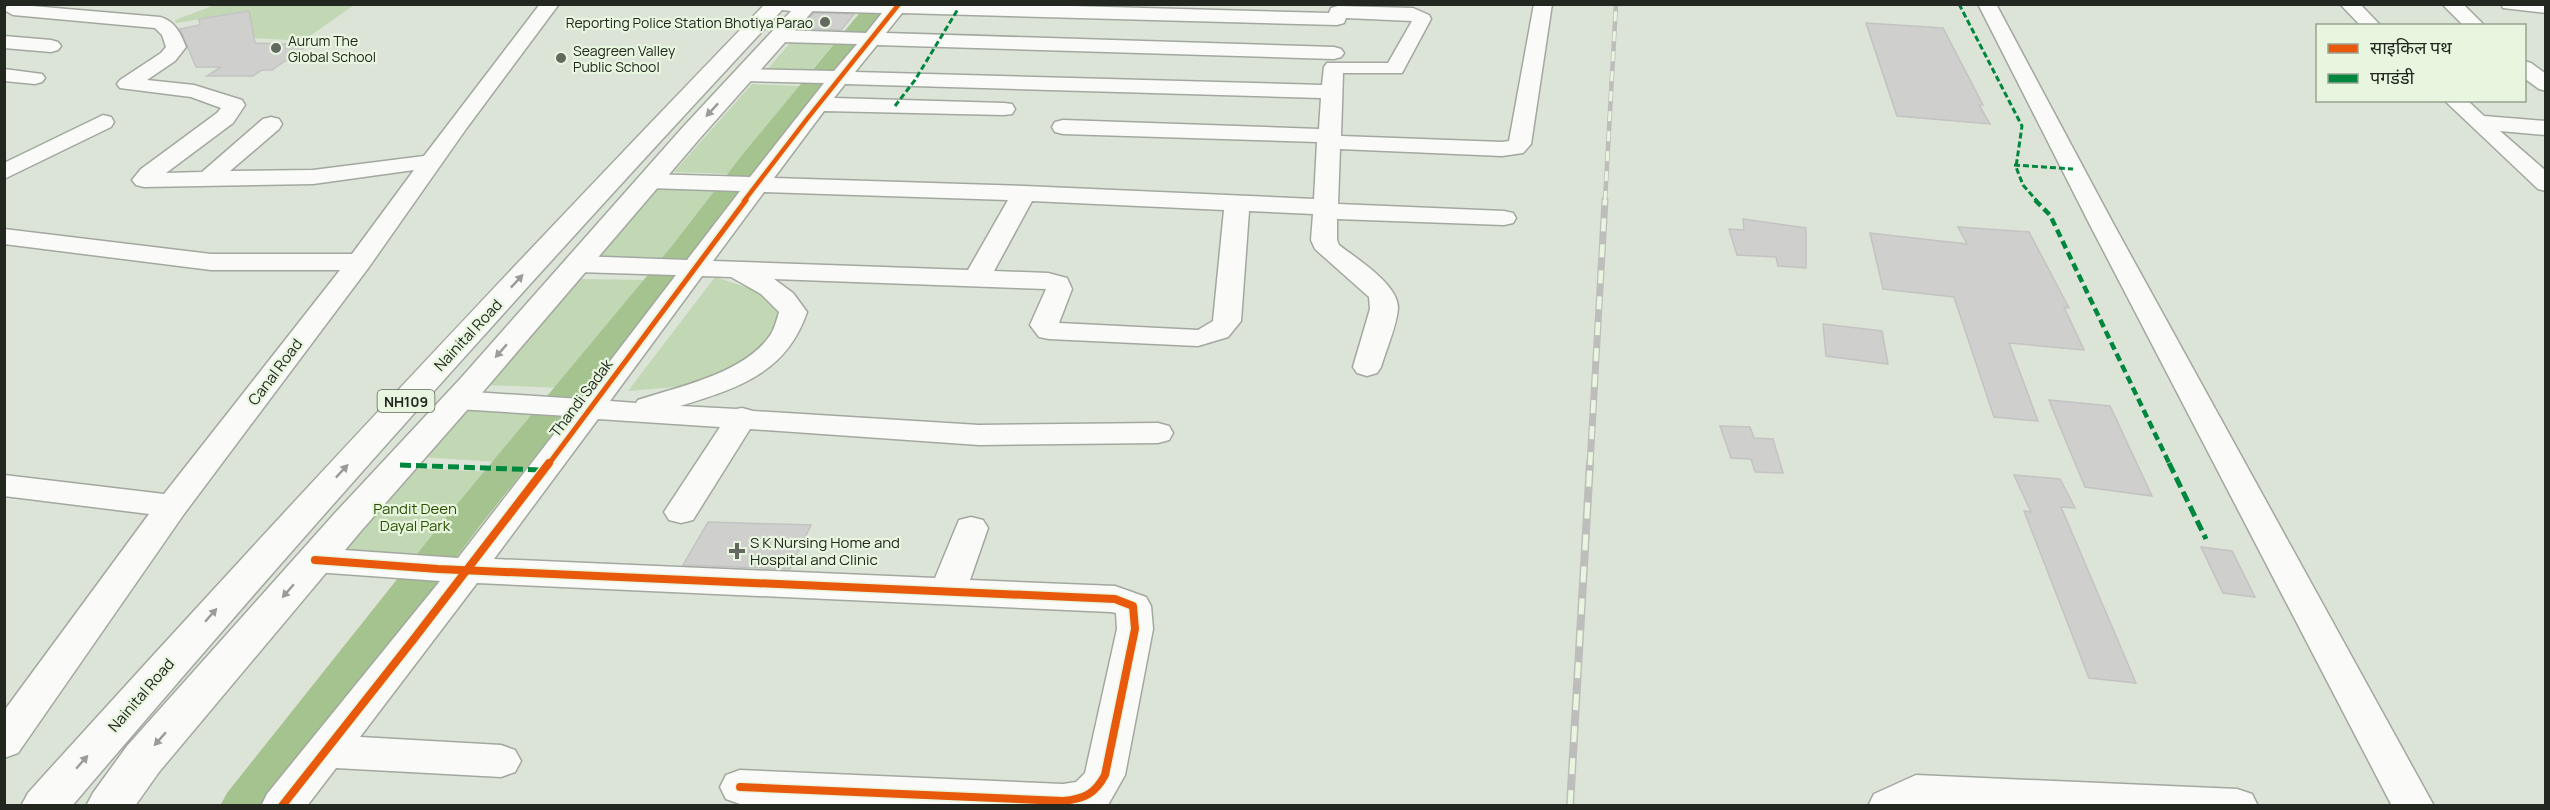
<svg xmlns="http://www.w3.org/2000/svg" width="2550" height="810" font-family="Manrope,'Noto Sans Devanagari',sans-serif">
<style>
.green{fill:#c2d7b3}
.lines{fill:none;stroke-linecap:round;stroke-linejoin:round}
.canal{fill:#a5c38e;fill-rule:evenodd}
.building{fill:#cfcfce;stroke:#c3c3c2;stroke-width:1.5}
.minor-casing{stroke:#a2a89f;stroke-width:3}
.highway-casing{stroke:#a2a89f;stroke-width:3}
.minor{fill:#fafbf9;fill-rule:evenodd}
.highway{fill:#fafbf9;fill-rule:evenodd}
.rail-far2-casing{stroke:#bdbebc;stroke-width:4.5}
.rail-far1-casing{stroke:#bdbebc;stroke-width:7}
.rail-casing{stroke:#bdbebc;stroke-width:8}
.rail-far2{stroke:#e8f6df;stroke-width:3;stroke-dasharray:10;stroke-linecap:butt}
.rail-far1{stroke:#e8f6df;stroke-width:4.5;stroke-dasharray:13;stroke-linecap:butt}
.rail{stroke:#e8f6df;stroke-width:5;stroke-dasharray:16;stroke-linecap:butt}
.quiet-far2{stroke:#00873e;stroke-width:3;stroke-dasharray:6 3;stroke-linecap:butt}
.quiet-far1{stroke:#00873e;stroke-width:4.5;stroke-dasharray:8 4.5;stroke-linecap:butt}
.quiet{stroke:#00873e;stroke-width:5;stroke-dasharray:11 5;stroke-linecap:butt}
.cycleway-far2-casing{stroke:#e8f6df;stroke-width:8}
.cycleway-far1-casing{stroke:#e8f6df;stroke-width:9}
.cycleway-casing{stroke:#e8f6df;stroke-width:11}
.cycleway-far2{stroke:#e8590c;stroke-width:4.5}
.cycleway-far1{stroke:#e8590c;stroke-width:5}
.cycleway{stroke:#e8590c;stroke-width:8}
.oneway{fill:#999c97}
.poi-dot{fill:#63695f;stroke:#e8f6df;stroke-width:2}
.labels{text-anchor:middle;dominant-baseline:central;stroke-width:4.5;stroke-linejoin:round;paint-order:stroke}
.far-poi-label{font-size:14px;fill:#22271f;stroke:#e8f6df;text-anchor:start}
.shield{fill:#e8f6df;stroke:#5d6559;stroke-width:1.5}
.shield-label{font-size:14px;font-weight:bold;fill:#22271f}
.street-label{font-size:15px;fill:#22271f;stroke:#e8f6df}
.park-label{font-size:15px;fill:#2d5002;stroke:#e8f6df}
.poi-label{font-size:15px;fill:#22271f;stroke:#e8f6df;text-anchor:start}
</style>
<rect width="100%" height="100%" fill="#dce3d7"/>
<g class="green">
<path d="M215,5H354L310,36L328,39L322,42L254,38L249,11L176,23L175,20Z"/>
<path d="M791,42L834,43L810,72L766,71Z"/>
<path d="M752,84L800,86L730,174L674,172Z"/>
<path d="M658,187L718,189L660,262L594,260Z"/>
<path d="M715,277L755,290L777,309L778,325L763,346L732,369L687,386L628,391Z"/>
<path d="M577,279L648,280L563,388L486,385Z"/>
<path d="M464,406L541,412L499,462L419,457Z"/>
<path d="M412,468L496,472L426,556L337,553Z"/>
</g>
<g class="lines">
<path class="canal" d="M867,4H888L761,164L692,258L479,527L270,806H220L227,793L453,509L672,246L743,154Z"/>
</g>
<g class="building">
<path d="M249,11L255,43L308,45L272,70H262L253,76H207L221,67H196L180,29L200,25L199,19Z"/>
<path d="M814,13L854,14L841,30L800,28Z"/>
<path d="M1866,23L1943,28L1983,105H1979L1990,124L1897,116Z"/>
<path d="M1743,219L1806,228V268L1778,266L1776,257L1737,255L1729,229L1744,230Z"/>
<path d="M1958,227L2029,232L2069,308L2064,307L2084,350L2009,343L2038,421L1994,417L1954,297L1883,289L1870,233L1967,244Z"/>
<path d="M1823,324L1882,331L1888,364L1826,356Z"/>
<path d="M2049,400L2110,406L2152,496L2085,487Z"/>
<path d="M1720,426L1750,427L1754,438L1773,439L1783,473L1755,472L1751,459L1731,458Z"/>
<path d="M2014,475L2060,479L2075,508L2061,507L2136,683L2089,678L2024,511L2031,512Z"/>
<path d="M708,522L811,525L790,569L683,565Z"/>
<path d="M2201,547L2232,551L2255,597L2223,593Z"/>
</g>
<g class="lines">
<g class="minor-casing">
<g id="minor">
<path d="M9,4L160,17C175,21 181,34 186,47L175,61L147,80L194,85L242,100L245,105L233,123L166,173L202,172L263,119L271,117L279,119L282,124L279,129L230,171L313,170L424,156L540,4H559L466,129L369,267L184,514L18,753L4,758V711L149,514L4,496V475L164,494L340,270H211L4,244V229L211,254H352L414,170L313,184L144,187L136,185L132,180L141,169L217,113L221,108L191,97L120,88L117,84L120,80L161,53L166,47L162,35L155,28L13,15L4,10Z"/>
<path d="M1000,4L1329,13L1331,8L1338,6L1413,8L1429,15L1431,19L1402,73H1343L1341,136L1502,142L1509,141L1534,4H1552L1531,144L1523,153L1502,156L1340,149L1338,204L1504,211L1513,213L1516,218L1513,223L1504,225L1337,219V240L1339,245C1357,259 1398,284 1398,308C1397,325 1386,350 1381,367L1377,373L1367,376L1357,373L1353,367L1370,309L1369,297L1315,249L1311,240L1313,214L1249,211L1241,321L1228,337L1198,346L1049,339L1039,337L1030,325L1046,289L774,279L793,293L807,312C786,374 737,388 680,406L736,409L742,408L753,411L979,425L1158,423L1169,426L1173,433L1169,440L1158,443L979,445L750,429L693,520L681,523L669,520L664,512L720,427L598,419L494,559L935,578L959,520L971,517L983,520L988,528L970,580L1115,586L1146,597L1151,606L1153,629L1125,775L1108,805L740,804L726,799L720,787L726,775L740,770L1063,784L1076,782L1085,773L1117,629L1116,613L1111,612L477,583L360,737L501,745L515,750L521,761L515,772L501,777L336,768L307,806H261L267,794L440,581L315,572L303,568L298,560L303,552L315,548L458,558L568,416L458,409L447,406L443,400L447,394L458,391L581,399L676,275L577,272L568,270L564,264L568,258L577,256L687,260L740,191L649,188L641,186L637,181L641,176L649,174L750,177L824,83L745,81L738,79L735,75L738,71L745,69L834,71L857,44L781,42L774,40L771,36L774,32L781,30L866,33L882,13L808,11L801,9L799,4ZM902,13L1337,25L1344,23L1346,18L1412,21L1388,63H1327L1324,67L1322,85L855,72L877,45L1334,59L1341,57L1344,53L1341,49L1334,47L886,33ZM845,84L1321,98L1319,129L1063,120L1055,122L1052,127L1055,132L1063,134L1317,142L1314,199L1024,186L774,178L824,111L1004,115L1012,114L1015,109L1012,104L1004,103L834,98ZM764,192L1008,200L968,270L713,261ZM1032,201L1224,210L1213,321L1198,330L1059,323L1072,289L1067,278L1048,273L994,271ZM702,276L731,277L761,294L779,312C777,319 775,327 771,334C746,373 680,386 638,400L636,403L610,401Z"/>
<path d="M1978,4H1996L2114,225L2434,806H2392L2090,225Z"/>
<path d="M2340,4H2360L2381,26H2361Z"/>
<path d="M2442,4H2463L2485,26H2464Z"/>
<path d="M2501,4H2546V13L2503,8Z"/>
<path d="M4,36L51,40L58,42L61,46L58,50L51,52L4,48Z"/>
<path d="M2524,61L2531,63L2546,74V91L2539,89L2524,78Z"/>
<path d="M4,69L42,74L45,78L42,82L35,84L4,81Z"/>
<path d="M2444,100H2467L2484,116L2546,121V135L2500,131L2546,171V191L2538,189Z"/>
<path d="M103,115L111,117L114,122L111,127L4,179V163Z"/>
<path d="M1916,775L2237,789L2252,794L2258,806H1868L1874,794Z"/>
</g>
</g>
<g class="highway-casing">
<path id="highway" d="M765,4L818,5L701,137L482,393L361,531L159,772L135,806H86L93,793L127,746L335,513L460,379L683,127L791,11L782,10C540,270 302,535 72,806H21L28,793C269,526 515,263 765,4Z"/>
</g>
<use href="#minor" class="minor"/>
<use href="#highway" class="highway"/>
<g class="rail-far2-casing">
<path id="rail-far2" d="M1605,201L1616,4"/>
</g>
<g class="rail-far1-casing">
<path id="rail-far1" d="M1590,465L1605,200"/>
</g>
<g class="rail-casing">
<path id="rail" d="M1570,806L1590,463"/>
</g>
<use href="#rail-far2" class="rail-far2"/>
<use href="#rail-far1" class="rail-far1"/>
<use href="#rail" class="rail"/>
<g class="quiet-far2">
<path d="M1959,4L2022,126L2016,167L2023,185L2037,201"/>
<path d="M895,106L915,80L958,9"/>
<path d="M2014,165L2073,169"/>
</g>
<path class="quiet-far1" d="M2035,200L2050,215L2170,465"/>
<g class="quiet">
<path d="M2169,463L2206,539"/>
<path d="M400,465L542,470"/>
</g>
<g class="cycleway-far2-casing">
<path id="cycleway-far2" d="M744,201L807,119L899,4"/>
</g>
<g class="cycleway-far1-casing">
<path id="cycleway-far1" d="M548,465L746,200"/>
</g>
<g class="cycleway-casing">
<g id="cycleway">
<path d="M315,560L438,569L1115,599L1133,606L1135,629L1105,775C1095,794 1084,799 1063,801L740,787"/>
<path d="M282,806L413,640L549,463"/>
</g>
</g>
<use href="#cycleway-far2" class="cycleway-far2"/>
<use href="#cycleway-far1" class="cycleway-far1"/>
<use href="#cycleway" class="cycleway"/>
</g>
<defs><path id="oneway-solid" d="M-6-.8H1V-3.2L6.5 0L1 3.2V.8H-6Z" transform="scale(1.5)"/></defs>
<g class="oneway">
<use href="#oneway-solid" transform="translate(712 110) rotate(133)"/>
<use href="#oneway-solid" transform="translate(517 281) rotate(-47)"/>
<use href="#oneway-solid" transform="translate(501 351) rotate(131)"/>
<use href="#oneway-solid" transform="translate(342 471) rotate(-47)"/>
<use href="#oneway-solid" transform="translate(288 591) rotate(131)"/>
<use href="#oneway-solid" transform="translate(211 615) rotate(-49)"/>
<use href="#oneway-solid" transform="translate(160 739) rotate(131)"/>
<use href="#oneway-solid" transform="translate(82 762) rotate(-49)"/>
</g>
<g class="poi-dot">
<circle cx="825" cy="22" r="6"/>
<circle cx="276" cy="48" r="6"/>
<circle cx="561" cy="58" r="6"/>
<path d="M734 542h6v6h6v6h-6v6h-6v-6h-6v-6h6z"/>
</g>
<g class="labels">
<g class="far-poi-label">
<text x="813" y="22" text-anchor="end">Reporting Police Station Bhotiya Parao</text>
<text x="288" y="40">Aurum The<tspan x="288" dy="16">Global School</tspan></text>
<text x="573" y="50">Seagreen Valley<tspan x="573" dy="16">Public School</tspan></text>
</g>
<rect class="shield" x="377.5" y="390" width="57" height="22" rx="4.5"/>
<g class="shield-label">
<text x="406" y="401">NH109</text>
</g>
<g class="street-label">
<text transform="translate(468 335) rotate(-47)">Nainital Road</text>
<text transform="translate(275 372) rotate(-53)">Canal Road</text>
<text transform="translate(581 398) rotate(-53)">Thandi Sadak</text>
<text transform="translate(141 695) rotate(-49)">Nainital Road</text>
</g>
<g class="park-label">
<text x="415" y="508">Pandit Deen<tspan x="415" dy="17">Dayal Park</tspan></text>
</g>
<g class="poi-label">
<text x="750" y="542">S K Nursing Home and<tspan x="750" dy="17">Hospital and Clinic</tspan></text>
</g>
</g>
<rect width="2550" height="810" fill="none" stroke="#22271f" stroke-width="12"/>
<rect x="2316" y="24" width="210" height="78" fill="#e8f6df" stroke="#99a392" stroke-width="1.5"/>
<rect x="2328" y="44" width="30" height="9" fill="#e8590c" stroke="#99a392" stroke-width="1.5"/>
<text x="2370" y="54" font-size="18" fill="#22271f">साइकिल पथ</text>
<rect x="2328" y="74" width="30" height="9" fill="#00873e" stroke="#99a392" stroke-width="1.5"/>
<text x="2370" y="84" font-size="18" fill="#22271f">पगडंडी</text>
</svg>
